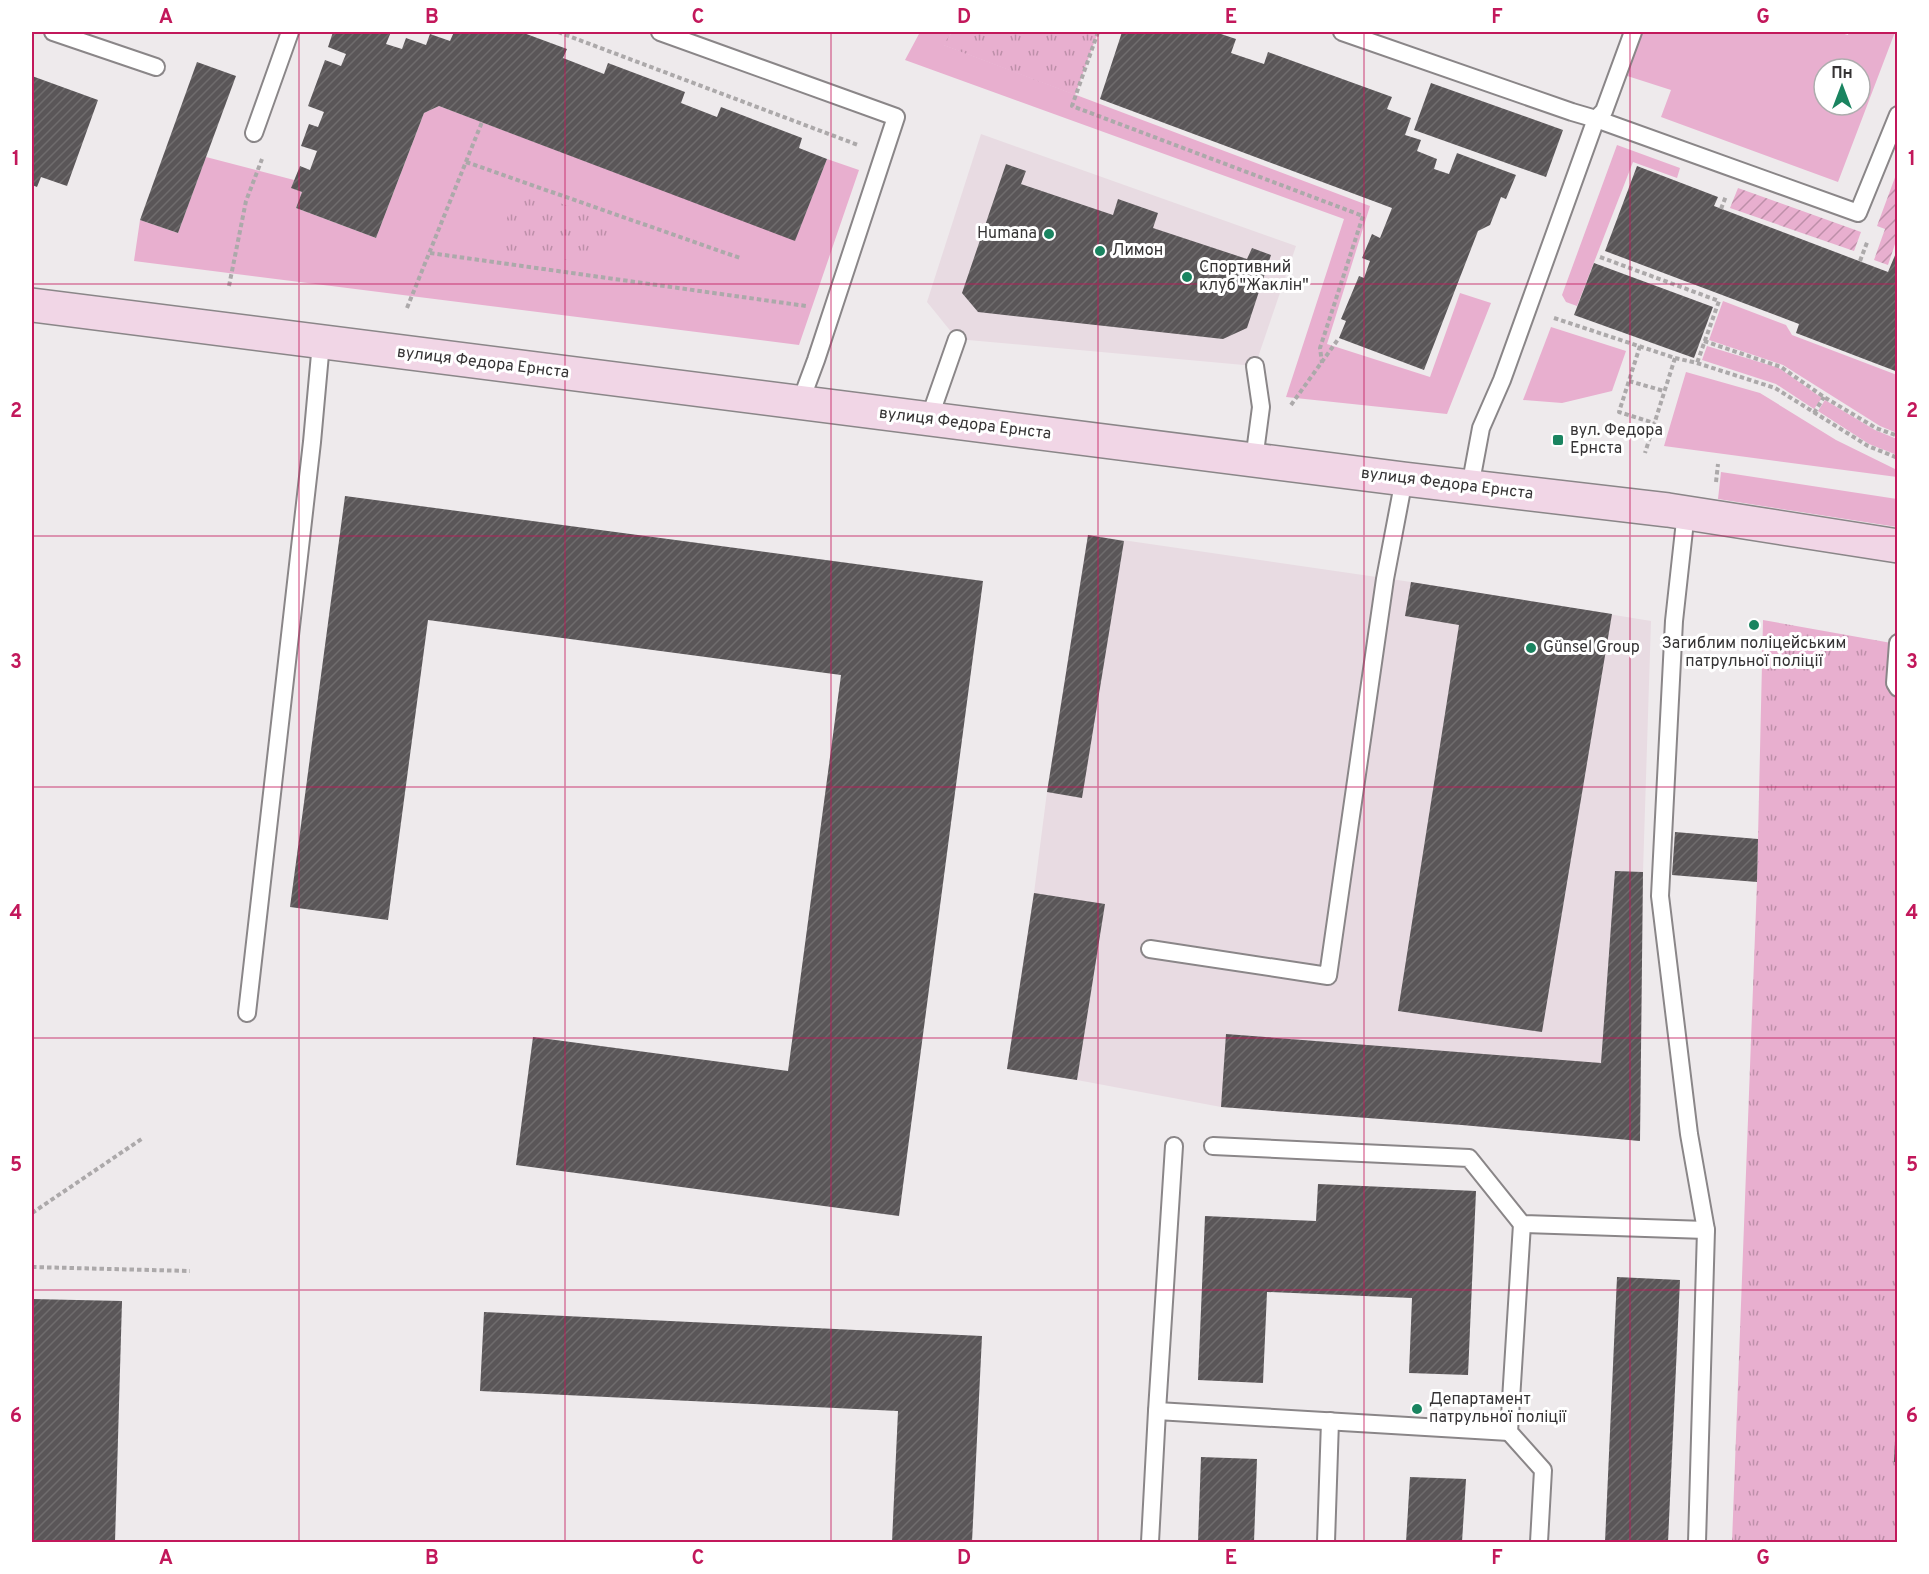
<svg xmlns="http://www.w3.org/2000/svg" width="1929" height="1574" font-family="Overpass,sans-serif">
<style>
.built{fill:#e8dbe2}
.grass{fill:#e8afcf;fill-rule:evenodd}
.park{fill:url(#park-tufts)}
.garden{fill:url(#garden-furrows)}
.building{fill:url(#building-hatch)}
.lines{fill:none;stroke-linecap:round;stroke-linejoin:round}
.lane-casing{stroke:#8a8688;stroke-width:20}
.secondary-casing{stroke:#8a8688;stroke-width:36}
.path{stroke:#aca9aa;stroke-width:4;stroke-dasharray:4.5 3;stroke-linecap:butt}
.lane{stroke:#fff;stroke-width:16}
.secondary{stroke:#f1d6e6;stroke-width:33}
.grid{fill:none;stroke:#c2185b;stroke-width:1.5;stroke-opacity:0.55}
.poi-dot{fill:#1a8460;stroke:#fff;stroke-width:2}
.labels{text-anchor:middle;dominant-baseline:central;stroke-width:6;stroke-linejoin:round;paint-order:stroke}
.poi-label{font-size:16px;fill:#353334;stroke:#fff;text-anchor:start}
.street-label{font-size:16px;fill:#353334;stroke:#fff}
.neatline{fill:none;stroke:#c2185b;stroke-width:2}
.grid-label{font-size:20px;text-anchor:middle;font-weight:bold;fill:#c2185b}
</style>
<defs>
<pattern id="park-tufts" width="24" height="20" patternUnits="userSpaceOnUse" patternTransform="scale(1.5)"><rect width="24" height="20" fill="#e8afcf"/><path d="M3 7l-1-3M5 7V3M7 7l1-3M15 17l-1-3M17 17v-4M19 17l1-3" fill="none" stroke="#bd8fa9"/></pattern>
<pattern id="garden-furrows" width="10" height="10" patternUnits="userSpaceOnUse" patternTransform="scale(1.5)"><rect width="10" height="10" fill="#e8afcf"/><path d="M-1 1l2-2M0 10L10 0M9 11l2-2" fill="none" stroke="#bd8fa9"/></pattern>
<pattern id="building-hatch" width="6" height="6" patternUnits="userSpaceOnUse" patternTransform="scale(1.5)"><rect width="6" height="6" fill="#5a5658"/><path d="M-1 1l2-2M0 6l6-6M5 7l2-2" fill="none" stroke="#6f6c6d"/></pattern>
</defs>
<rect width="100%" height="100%" fill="#eeeaec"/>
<g class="built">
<path d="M981,134L1296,246L1255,366L957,339L927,302Z"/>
<path d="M1088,535L1411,582L1651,621L1643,872L1640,1141L1462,1125L1221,1107L1077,1080L1007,1069L1034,893L1047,792Z"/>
</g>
<g class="grass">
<path d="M920,32H952L944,45L1370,206L1327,344L1430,377L1460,293L1491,303L1447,414L1286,397L1344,219L905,60Z"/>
<path d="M1633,32H1837L1848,35L1849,32H1895L1838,182L1661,117L1671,90L1618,73ZM1824,69H1860V105H1824Z"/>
<path d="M439,106L795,240L827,159L859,170L799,345L134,261L140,220L178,233L206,157L294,180L292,188L302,192L296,208L376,238L424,113Z"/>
<path d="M1617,145L1680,168L1677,178L1633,162L1577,306L1566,302L1562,295Z"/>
<path d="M1723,301L1786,325L1792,335L1897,375V433L1880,426L1783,365L1709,340Z"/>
<path d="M1551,327L1626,351L1612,391L1562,403L1523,400Z"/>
<path d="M1707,346L1779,368L1822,398L1814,409L1776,384L1702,360Z"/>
<path d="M1686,372L1760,393L1836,440L1897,470V477L1664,446Z"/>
<path d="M1825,400L1875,430L1897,439V455L1869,444L1818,411Z"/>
<path d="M1721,472L1897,499V527L1718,499Z"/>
</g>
<g class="park">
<path d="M952,32H1098L1075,95L943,45Z"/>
<path d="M517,190L614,220L595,263L495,252Z"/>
<path d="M1763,620L1897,644L1898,1542H1732L1757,882Z"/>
</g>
<g class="garden">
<path d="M1897,172V238L1888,265L1874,260L1885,229L1877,226Z"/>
<path d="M1738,188L1861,232L1854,251L1730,208Z"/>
</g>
<g class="building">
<path d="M333,32H391L386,44L402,49L406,38L426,45L430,34L450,41L454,32H521L567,49L563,58L604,74L608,63L685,92L681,103L717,117L721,107L802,138L799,148L827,159L795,241L439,106L424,113L376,238L296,208L302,192L291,188L300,166L310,170L317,151L301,146L309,124L318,127L324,112L308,106L325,60L341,66L346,54L328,47Z"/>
<path d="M1122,32H1215L1236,39L1231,53L1264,64L1268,52L1392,97L1387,109L1411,118L1405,135L1421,140L1417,151L1437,159L1434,169L1449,174L1457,153L1516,175L1506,199L1501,197L1490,225L1478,231L1424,370L1339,338L1346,321L1341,319L1359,276L1364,278L1370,261L1362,258L1372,234L1380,238L1392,208L1100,99Z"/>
<path d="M197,62L236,76L178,233L140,220Z"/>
<path d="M32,76L98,100L67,186L41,177L37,187L32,185Z"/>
<path d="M1431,83L1563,130L1546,177L1414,130Z"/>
<path d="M1006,164L1026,171L1021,184L1113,215L1118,199L1158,213L1153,228L1247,259L1252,248L1271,255L1247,328L1223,339L978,312L962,293Z"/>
<path d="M1637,166L1718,197L1714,206L1888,272L1898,248V372L1796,333L1799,324L1605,251Z"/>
<path d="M1594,263L1713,307L1694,358L1574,315Z"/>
<path d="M345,496L983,581L899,1216L516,1165L533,1037L788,1071L841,675L428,620L388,920L290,907Z"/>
<path d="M1088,535L1124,541L1082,798L1047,792Z"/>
<path d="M1411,582L1612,614L1542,1032L1398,1011L1459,625L1405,616Z"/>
<path d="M1675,832L1758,839L1757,882L1672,875Z"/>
<path d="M1615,871L1643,872L1640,1141L1462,1125L1221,1107L1226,1034L1601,1063Z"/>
<path d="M1034,893L1105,904L1077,1080L1007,1069Z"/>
<path d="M1318,1184L1476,1191L1468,1375L1409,1373L1412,1298L1267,1292L1263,1383L1198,1380L1205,1216L1316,1221Z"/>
<path d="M1617,1277L1680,1280L1668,1542H1605Z"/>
<path d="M32,1299L122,1301L115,1542H32Z"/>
<path d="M484,1312L982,1336L972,1542H892L898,1411L480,1391Z"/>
<path d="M1896,1420H1898V1463L1894,1462Z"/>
<path d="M1201,1457L1257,1459L1254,1542H1198Z"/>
<path d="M1410,1477L1466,1479L1462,1542H1406Z"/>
</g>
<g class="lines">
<g class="lane-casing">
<g id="lane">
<path d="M53,32L156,67"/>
<path d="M660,32L896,117L816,360L800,403"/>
<path d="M1342,32L1572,112L1596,119L1858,213L1898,115"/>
<path d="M254,133L290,32"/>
<path d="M929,419L957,339"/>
<path d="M1254,460L1261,407L1255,366"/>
<path d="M1470,487L1481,428L1502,380L1596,119L1604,111L1633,32"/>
<path d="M1686,512L1674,621L1660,896L1689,1134L1706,1230L1697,1542"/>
<path d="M1898,643L1895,683L1898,688"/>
<path d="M1150,949L1328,976L1385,579L1404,479"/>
<path d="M247,1013L312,442L321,343"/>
<path d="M1213,1146L1469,1158L1522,1224L1706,1230"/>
<path d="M1522,1224L1509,1432L1543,1470L1539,1542"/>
<path d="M1157,1411L1174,1146"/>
<path d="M1150,1542L1157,1411L1509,1432"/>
<path d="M1326,1542L1330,1421"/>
</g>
</g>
<g class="secondary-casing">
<path id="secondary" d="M32,305L1404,479L1668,510L1898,546"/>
</g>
<g class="path">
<path d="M558,32L858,145"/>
<path d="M1098,32L1072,106L1363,216L1320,348L1322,363"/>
<path d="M466,162L740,258"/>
<path d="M1721,209L1726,196"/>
<path d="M430,253L806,306"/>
<path d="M1600,257L1719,301L1697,363"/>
<path d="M1860,261L1868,240"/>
<path d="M229,286L246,201L262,159"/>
<path d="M407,308L482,122"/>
<path d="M1554,318L1675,358L1645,453"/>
<path d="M1704,341L1781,367L1824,397L1876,428L1898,436"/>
<path d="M1640,346L1619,412L1654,423"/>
<path d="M1675,358L1697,363L1775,388L1868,446L1898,458"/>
<path d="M1629,381L1664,391"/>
<path d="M1291,405L1339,338"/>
<path d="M1814,413L1824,397"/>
<path d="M1716,482L1718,464"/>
<path d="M32,1213L143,1138"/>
<path d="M32,1267L190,1271"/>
</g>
<use href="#lane" class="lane"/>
<use href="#secondary" class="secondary"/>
</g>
<path class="grid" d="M299,32V1542M565,32V1542M831,32V1542M1098,32V1542M1364,32V1542M1630,32V1542M32,284H1898M32,536H1898M32,787H1898M32,1038H1898M32,1290H1898"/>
<g class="poi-dot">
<circle cx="1049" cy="234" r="6"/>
<circle cx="1100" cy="251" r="6"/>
<circle cx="1187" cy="277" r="6"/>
<rect x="1552" y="434" width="12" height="12" rx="3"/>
<circle cx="1754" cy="625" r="6"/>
<circle cx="1531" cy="648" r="6"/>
<circle cx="1417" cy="1409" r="6"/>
</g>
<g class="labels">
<g class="poi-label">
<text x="1037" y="234" text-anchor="end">Humana</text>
<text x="1112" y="251">Лимон</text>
<text x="1199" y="268">Спортивний<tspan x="1199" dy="18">клуб "Жаклін"</tspan></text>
<text x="1570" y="431">вул. Федора<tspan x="1570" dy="18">Ернста</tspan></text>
<text x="1754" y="644" text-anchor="middle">Загиблим поліцейським<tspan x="1754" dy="18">патрульної поліції</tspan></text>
<text x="1543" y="648">Günsel Group</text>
<text x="1429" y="1400">Департамент<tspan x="1429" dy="18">патрульної поліції</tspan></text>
</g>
<g class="street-label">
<text transform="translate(483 363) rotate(7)">вулиця Федора Ернста</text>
<text transform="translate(965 424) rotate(7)">вулиця Федора Ернста</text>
<text transform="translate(1447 484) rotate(7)">вулиця Федора Ернста</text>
</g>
</g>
<rect width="1929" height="1574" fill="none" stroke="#ffffff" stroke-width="66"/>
<g transform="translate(1842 87)"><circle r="28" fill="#ffffff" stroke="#aeadae" stroke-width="1.5"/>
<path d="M0-4.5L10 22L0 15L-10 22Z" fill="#1a8460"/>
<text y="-9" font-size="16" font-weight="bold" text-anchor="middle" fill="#353334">Пн</text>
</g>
<rect x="33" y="33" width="1863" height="1508" class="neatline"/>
<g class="grid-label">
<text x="166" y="23">A</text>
<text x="432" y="23">B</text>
<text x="698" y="23">C</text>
<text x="964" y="23">D</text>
<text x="1231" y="23">E</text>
<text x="1497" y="23">F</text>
<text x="1763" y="23">G</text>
<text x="16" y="165">1</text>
<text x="1912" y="165">1</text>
<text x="16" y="417">2</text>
<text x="1912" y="417">2</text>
<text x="16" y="668">3</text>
<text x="1912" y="668">3</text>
<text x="16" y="919">4</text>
<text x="1912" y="919">4</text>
<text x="16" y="1171">5</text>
<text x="1912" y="1171">5</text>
<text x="16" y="1422">6</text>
<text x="1912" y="1422">6</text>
<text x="166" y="1564">A</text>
<text x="432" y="1564">B</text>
<text x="698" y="1564">C</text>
<text x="964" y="1564">D</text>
<text x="1231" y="1564">E</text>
<text x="1497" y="1564">F</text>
<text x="1763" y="1564">G</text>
</g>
</svg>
